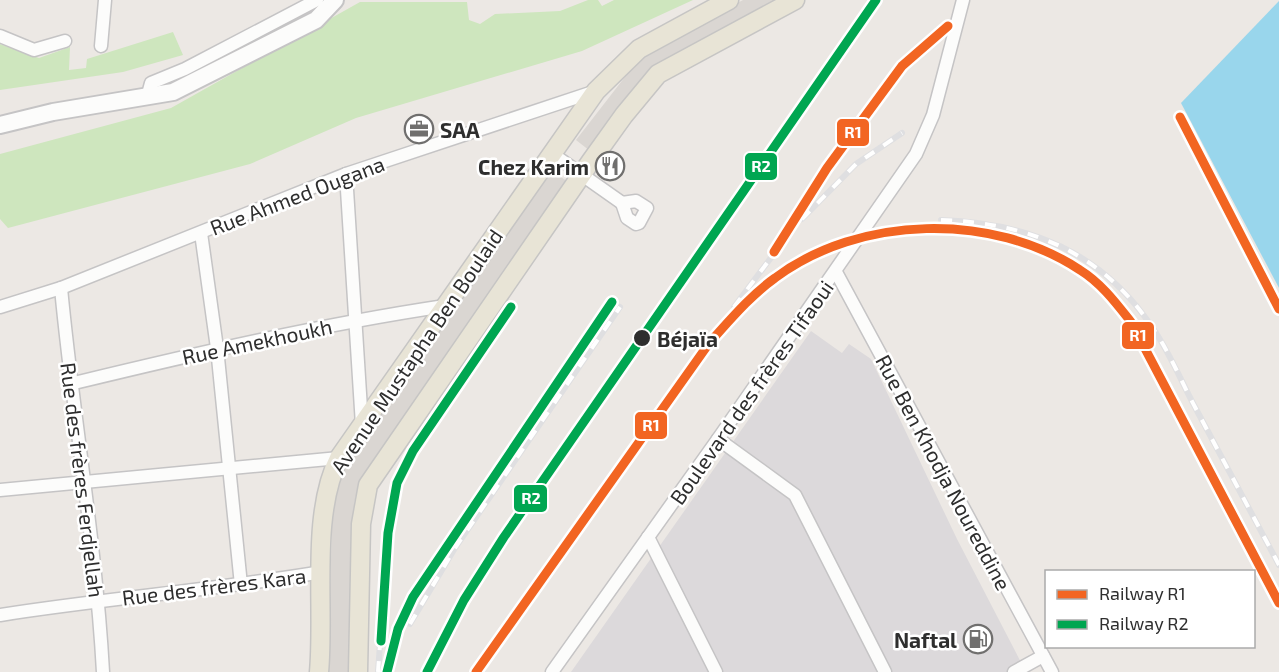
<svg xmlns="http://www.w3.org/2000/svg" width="1279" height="672" font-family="'Exo 2',sans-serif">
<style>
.industrial{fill:#dcd9db}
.green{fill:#cee6be}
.plaza{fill:#dad6d2}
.water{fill:#99d6ec}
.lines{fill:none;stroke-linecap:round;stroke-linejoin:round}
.street-casing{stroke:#c5c4c5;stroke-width:15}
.secondary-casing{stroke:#c5c4c5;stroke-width:20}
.primary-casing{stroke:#c6c5c4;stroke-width:21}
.street{stroke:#fcfcfb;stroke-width:12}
.secondary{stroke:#fcfcfb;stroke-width:16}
.primary{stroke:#e8e4d6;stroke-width:18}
.rail-casing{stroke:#dfdfe1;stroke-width:6}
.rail{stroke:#fff;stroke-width:4;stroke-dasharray:11;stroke-linecap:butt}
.rail-1-casing{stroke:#fff;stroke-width:14}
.rail-2-casing{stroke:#fff;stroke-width:14}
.rail-1{stroke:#f26522;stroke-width:9}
.rail-2{stroke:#00a651;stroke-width:9}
.stop-dot{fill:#2e2e2e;stroke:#fff;stroke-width:2}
.labels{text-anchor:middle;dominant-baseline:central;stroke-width:5;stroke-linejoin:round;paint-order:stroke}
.poi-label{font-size:21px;font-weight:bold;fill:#2e2e2e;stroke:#fff;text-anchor:end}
.street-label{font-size:21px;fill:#2e2e2e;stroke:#fff}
.stop-label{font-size:21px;font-weight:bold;fill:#2e2e2e;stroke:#fff;text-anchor:start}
.line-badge{stroke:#fff;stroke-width:2}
.badge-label{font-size:16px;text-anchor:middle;font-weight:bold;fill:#fff}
</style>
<rect width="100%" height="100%" fill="#ece8e4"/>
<path class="industrial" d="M811,331L842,353L849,344L871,359L957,539L1026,672H571Z"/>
<g class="green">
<path d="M588,0H598L602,6L614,0H693L582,51L356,118L250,164L8,228L0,219V154L171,108L360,2H467L469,20L480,24L495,14L560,11Z"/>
<path d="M173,32L183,55L123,72L0,90V44L39,58L70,47L69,70L86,68L87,59Z"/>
</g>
<g class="plaza">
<path d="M743,0H780L653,69L590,151L576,140L642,55Z"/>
<path d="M550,170L567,181L360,481L355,499L352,523L348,672H328L332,522L335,495L341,472Z"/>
</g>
<path class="water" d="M1279,1V288L1181,103Z"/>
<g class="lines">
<g class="street-casing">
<g id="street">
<path d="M0,36L34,50L65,41"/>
<path d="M101,46L105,0"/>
<path d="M147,98L151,83L185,69L317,0"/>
<path d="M551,153L622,203"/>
<path d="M346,174L362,425"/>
<path d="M636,201L647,208L639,223L636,224L627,218L622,203Z"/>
<path d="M201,233L217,348L241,585"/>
<path d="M836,272L1052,672"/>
<path d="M61,288C73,416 96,543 103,672"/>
<path d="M0,307L61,288L346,174L596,91"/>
<path d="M70,384C194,354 318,325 445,306"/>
<path d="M718,439L795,495L885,672"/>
<path d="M0,490L339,458"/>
<path d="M648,537L716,672"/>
<path d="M0,615C107,598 215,590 322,572"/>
<path d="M552,672L718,439L916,154L933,115L963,0"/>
<path d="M1014,672L1043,656"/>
</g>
</g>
<g class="secondary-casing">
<path id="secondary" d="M0,125L53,112L173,92L316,20L335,0"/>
</g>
<g class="primary-casing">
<g id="primary">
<path d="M319,672C325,607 310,515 339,458L596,91L639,49L729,0"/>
<path d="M358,672L361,524L368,485L591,161L624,115L658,74L795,0"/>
</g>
</g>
<use href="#street" class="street"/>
<use href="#secondary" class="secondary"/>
<use href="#primary" class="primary"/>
<g class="rail-casing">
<g id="rail">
<path d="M1180,117L1279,309"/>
<path d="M802,219L856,164L902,133"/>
<path d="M941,220C1029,223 1102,252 1152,327C1169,351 1181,381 1195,407C1223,460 1251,512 1279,565"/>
<path d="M774,252L827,168L902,66L948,26"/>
<path d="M734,307L779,247"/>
<path d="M410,624L455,548L620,307"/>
<path d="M378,672L388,533L397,483L413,451L511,307"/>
<path d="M387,672L398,629L413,597L612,302"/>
<path d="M476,672L710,342C730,320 751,295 775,278C859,215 993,212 1080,270C1101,283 1116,303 1131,322L1279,603"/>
</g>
</g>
<use href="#rail" class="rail"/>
<g class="rail-1-casing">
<g id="rail-1">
<path d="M1180,117L1279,309"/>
<path d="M774,252L827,168L902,66L948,26"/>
<path d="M476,672L710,342C730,320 751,295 775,278C859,215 993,212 1080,270C1101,283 1116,303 1131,322L1279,603"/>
</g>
</g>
<g class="rail-2-casing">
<g id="rail-2">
<path d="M381,641L388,533L397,483L413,451L511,307"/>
<path d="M387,672L398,629L413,597L612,302"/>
<path d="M427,672L464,600L504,537L876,0"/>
</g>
</g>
<use href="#rail-1" class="rail-1"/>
<use href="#rail-2" class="rail-2"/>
</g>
<defs>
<g id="office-ring" transform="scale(1.5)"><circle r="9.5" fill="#fff" stroke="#706f6e" stroke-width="1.5"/><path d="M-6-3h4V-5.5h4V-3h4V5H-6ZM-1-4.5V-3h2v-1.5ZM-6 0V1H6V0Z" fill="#706f6e"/></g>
<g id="restaurant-ring" transform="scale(1.5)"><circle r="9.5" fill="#fff" stroke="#706f6e" stroke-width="1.5"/><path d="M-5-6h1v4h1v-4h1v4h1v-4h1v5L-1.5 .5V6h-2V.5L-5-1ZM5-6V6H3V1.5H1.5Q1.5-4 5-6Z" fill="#706f6e"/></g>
<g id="fuel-ring" transform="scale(1.5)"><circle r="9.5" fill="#fff" stroke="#706f6e" stroke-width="1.5"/><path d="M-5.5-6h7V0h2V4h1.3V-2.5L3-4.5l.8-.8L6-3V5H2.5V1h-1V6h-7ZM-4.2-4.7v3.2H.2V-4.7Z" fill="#706f6e"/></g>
</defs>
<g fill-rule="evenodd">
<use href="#office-ring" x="419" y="129"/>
<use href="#restaurant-ring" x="610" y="166"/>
<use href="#fuel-ring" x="978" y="639"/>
</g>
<circle class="stop-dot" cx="642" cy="338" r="9"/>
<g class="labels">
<g class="poi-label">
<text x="440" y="129" text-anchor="start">SAA</text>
<text x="589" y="166">Chez Karim</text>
<text x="957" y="639">Naftal</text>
</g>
<g class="street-label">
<text transform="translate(297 195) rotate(-21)">Rue Ahmed Ougana</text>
<text transform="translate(257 341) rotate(-12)">Rue Amekhoukh</text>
<text transform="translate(416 351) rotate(-56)">Avenue Mustapha Ben Boulaid</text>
<text transform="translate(751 392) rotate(-55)">Boulevard des frères Tifaoui</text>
<text transform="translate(944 472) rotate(62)">Rue Ben Khodja Noureddine</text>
<text transform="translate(83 480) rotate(83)">Rue des frères Ferdjellah</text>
<text transform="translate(214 586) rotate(-7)">Rue des frères Kara</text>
</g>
<g class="stop-label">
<text x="657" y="338">Béjaïa</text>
</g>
</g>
<g class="line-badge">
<rect x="836" y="118" width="34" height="29" rx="6" fill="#f26522"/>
<rect x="744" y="152" width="34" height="29" rx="6" fill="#00a651"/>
<rect x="1121" y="321" width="34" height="29" rx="6" fill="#f26522"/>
<rect x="634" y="411" width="34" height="29" rx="6" fill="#f26522"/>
<rect x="513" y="484" width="35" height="29" rx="6" fill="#00a651"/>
</g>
<g class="badge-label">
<text x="853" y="138">R1</text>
<text x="761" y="172">R2</text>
<text x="1138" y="341">R1</text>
<text x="651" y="431">R1</text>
<text x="531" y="504">R2</text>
</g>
<rect x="1045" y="570" width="210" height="78" fill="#ffffff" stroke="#ababab" stroke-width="1.5"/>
<rect x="1057" y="590" width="30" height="9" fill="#f26522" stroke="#ababab" stroke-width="1.5"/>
<text x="1099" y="600" font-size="18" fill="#2e2e2e">Railway R1</text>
<rect x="1057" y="620" width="30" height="9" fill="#00a651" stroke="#ababab" stroke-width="1.5"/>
<text x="1099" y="630" font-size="18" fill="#2e2e2e">Railway R2</text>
</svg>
